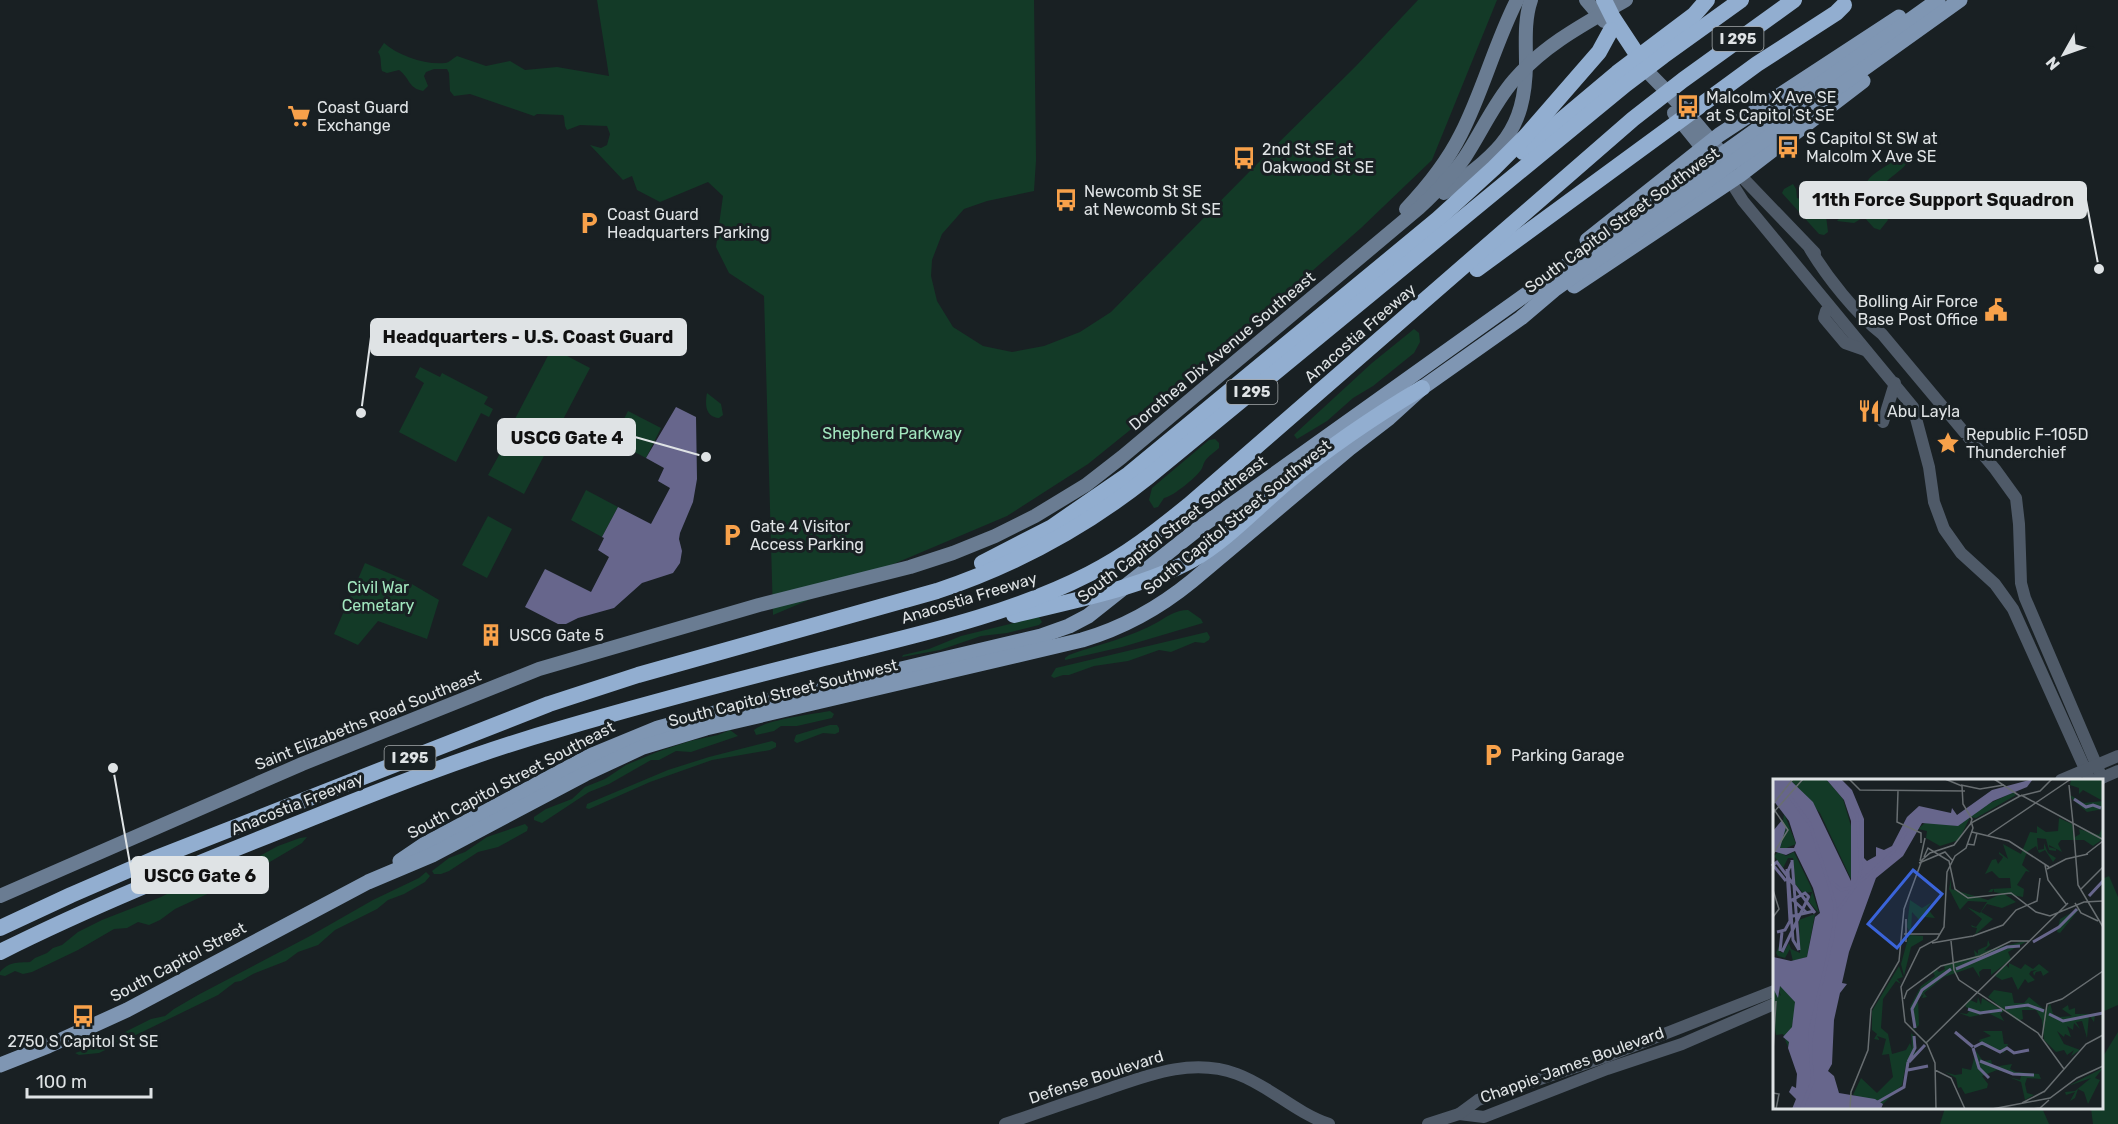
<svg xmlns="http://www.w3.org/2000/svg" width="2118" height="1124" font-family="Rubik,sans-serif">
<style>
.green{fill:#133a27}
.water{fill:#67668c}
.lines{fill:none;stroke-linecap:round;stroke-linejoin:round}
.tertiary{stroke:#4f5a68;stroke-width:12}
.secondary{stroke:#6a7c92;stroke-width:14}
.primary{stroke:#7f96b3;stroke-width:15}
.motorway{stroke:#92aed0;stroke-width:16}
.labels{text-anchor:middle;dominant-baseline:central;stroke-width:6;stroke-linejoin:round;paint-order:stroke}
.shield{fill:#192023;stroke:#a4a8ab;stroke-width:1.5}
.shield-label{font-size:15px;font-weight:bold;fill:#dfe3e5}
.poi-label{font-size:16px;fill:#dfe3e5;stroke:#192023;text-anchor:start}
.street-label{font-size:16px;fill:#dfe3e5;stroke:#192023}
.park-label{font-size:16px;fill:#a2e7bf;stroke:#192023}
.inset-river{fill:none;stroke:#67668c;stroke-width:3}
.inset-road{fill:none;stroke:#686e71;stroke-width:1.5}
.view{fill:#3a64da;fill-opacity:0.15;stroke:#3a64da;stroke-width:3}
.inset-edge{fill:none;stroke:#dfe3e5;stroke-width:3}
.leader{fill:none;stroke:#dfe3e5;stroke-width:2}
.callout-dot{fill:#dfe3e5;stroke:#192023;stroke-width:2}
.callout{fill:#dfe3e5;stroke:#dfe3e5;stroke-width:2}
.callout-label{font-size:18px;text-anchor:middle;font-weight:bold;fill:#111}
</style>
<rect width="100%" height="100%" fill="#192023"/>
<g class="green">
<path d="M597,0H1034L1036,160L1034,191L987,201L964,209L942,234L932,260L931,276L937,301L953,327L983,346L1012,352L1044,346L1080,332L1111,312L1254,167L1356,66L1418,0H1497L1432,160L1361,228L1145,418L1088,464L1007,516L773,615L764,296L729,273L716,247L723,196L708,182L660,202L637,190L632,176L623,180L590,145L601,148L607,145L610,134L607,126L580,125L567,130L565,126L564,117L563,115L537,114L534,116L470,94L454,96L450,91L449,73L447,69H434L426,72L424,76L428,86L423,91C408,88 410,78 399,70L387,73L382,71C380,64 382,57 378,52L384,43C399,56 425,65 445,63C449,63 453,58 457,56L486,66L510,61L525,70L557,67L609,76Z"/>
<path d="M1907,155L1910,158C1903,175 1874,180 1879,203C1881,209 1886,213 1888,220L1880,230L1874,228L1864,217L1854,223L1837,221C1843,214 1854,212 1861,205C1868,199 1865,190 1867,182C1870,174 1898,158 1907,155Z"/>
<path d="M1793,184L1796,189L1797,198C1808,201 1814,203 1819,214L1826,216L1828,232L1824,235L1819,234L1782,193L1784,189Z"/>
<path d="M1414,329L1419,333L1420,342L1414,353L1373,386L1353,398L1327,421L1297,439L1294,435L1297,432L1372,363Z"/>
<path d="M552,348L590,368L524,494L488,475L503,448L504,440Z"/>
<path d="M420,367L440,377L442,373L488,397L484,404L493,409L489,417L481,413L456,462L399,432L424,383L415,377Z"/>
<path d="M707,393L721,404L723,415L719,418C705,417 705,404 707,393Z"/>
<path d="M628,411L661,428L646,458L613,441Z"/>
<path d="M1215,439L1219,443V448C1215,452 1208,456 1205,461C1203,464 1203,467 1201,470C1195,478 1174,496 1164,498L1158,507L1154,508L1149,500L1152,488L1209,440Z"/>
<path d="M586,490L618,507L602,537L571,520Z"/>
<path d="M488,516L512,529L487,578L462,565Z"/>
<path d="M365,563L405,580L439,600L427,639L378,621L358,645L334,634Z"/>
<path d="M1188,610L1201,619L1203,623L1122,647L1065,660V658L1069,655C1099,644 1130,638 1158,622C1168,616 1176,610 1188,610Z"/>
<path d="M1039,617L1042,622L1039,625L1007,633L981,636L940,650L902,657L903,655L929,649L961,636Z"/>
<path d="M1207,632L1210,637L1209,640L1204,643L1195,642L1171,652L1159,650L1128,661L1094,666L1069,675H1063L1054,678L1051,676L1056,668Z"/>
<path d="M830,711L834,714L832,718L797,726H781L774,731L756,735L754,730C765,720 813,714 830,711Z"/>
<path d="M830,725H837L839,728V732L835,734L823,733L797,743L794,741L796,735Z"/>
<path d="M730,730L738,736L691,752L676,751L659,760H651L609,784L589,792L542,823L534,820V817L546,809L572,799L585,787L605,779L626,765L657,752L690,741L718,735Z"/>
<path d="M772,741L776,743V747L770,750L712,760L650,782L589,809L586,808L587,804L668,770L709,757Z"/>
<path d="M525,824L528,827L527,831L498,847L478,852L449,871L441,874H434L432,871L449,858L465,852L487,837Z"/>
<path d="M307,837L302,843L246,876L175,909L160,920L149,925L138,922L127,928L114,929L78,950L32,972L23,974L15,971L5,976L0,975V972C10,961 17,963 30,962L35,958L47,953L53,948L62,945L78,932L102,920L161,897L193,881L254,859L278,846L300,838Z"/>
<path d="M426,872L430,876L425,882L404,894L388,900L377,909L335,930L318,945L298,952L286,961L253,974L241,981L235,982L218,995L99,1053L79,1055L75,1053L97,1046L151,1019L165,1016L174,1009L198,995L310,936L373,900L419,878Z"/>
<path d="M2109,876L2118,897V1005L2102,1012V879Z"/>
<path d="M2118,1032V1124H2093L2091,1108H2102V1058Z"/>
<path d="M1945,1108H2042L2049,1124H1940Z"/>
</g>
<path class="water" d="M676,407L696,417L697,479L693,502L680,533L679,539L682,551L680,563L673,573L642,583L614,608L578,618L566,624H558L525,607L545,569L591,592L609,557L598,550L604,538L602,537L618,507L651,524L670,488L658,481L664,468L646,458Z"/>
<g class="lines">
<g class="tertiary">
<path d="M1740,175L1815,253"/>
<path d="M1731,182L1743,201L1913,407L1929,467L1934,502L1944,529L1961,553L1995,584L2013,609L2090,780"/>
<path d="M1810,249C1827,277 1856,314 1882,334L1995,469L2016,498L2019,524L2021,583L2025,598L2102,778"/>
<path d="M1826,311L1824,318L1845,343L1865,350"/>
<path d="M1883,422L1895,383"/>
<path d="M2061,780L2118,756"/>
<path d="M2097,780L2118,771"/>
<path d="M1459,1114L1484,1117L1607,1069L1682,1044L1774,1004"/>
<path d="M1005,1124C1035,1114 1065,1103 1096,1093C1141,1078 1189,1056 1237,1074C1270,1086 1294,1112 1329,1124"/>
<path d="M1428,1124L1459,1114L1478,1100L1608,1056L1774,991"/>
</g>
<g class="secondary">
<path d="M1586,0L1604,21"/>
<path d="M1639,63L1685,110L1729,162"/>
<path d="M1674,113L1709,156"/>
<path d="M1444,193C1497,153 1525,135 1526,64C1526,43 1524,20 1531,0"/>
<path d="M1406,209C1428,186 1447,162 1461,134C1483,91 1495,43 1517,0"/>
<path d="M0,896L302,764L539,669L759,605L910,567L953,553L995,536L1035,516L1086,485L1122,457L1419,208C1436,192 1452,176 1465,157C1482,131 1494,103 1514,80C1545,44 1586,23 1626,0"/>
</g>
<g class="primary">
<path d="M1587,240L1719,135L1899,17"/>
<path d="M1574,286L1740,175L1863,81"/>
<path d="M400,861L425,844L590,756L658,728L702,716L1041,636L1069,626L1088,616L1199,528L1938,0"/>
<path d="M0,1065L48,1046L127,1010L368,882L432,855L585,774L643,747L706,728L1082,640C1123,628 1159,608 1192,581L1350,448L1389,418L1422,388L1521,318L1554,290L1960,0"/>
</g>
<g class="motorway">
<path d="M1604,0L1613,18L1644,65"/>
<path d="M1523,152L1617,73L1694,15L1707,0"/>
<path d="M1477,269L1757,64L1836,13L1844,5"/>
<path d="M982,563L1052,527L1129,474L1438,219L1494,168L1525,137L1599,52L1611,30"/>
<path d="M1014,615C1070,601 1141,588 1192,560C1227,540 1256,508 1287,482C1329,447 1375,416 1422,388"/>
<path d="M0,928L71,895L154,859L549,704L638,675L937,591C1015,565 1084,528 1148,477L1626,84L1663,56L1741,0"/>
<path d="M0,952C92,906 187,868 282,830C374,793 465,756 560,729C646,704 733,681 820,659C910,636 1005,617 1089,574C1125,556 1157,531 1189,505L1633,119L1683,80L1794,0"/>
</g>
</g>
<defs>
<g id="bus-bare" transform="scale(1.8)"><path d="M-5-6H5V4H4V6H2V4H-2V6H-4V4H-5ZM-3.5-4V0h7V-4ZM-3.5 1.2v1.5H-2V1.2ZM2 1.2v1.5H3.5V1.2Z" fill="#f8a14a" stroke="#192023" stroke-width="2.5" paint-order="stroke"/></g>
<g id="supermarket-bare" transform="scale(1.8)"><path d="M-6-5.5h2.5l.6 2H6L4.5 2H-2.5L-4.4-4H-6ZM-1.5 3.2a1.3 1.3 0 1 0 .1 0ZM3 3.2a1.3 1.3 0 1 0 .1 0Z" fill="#f8a14a" stroke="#192023" stroke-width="2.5" paint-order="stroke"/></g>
<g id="parking-bare" transform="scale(1.8)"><path d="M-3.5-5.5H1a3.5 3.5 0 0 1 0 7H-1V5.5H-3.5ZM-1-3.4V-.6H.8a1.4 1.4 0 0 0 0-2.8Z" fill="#f8a14a" stroke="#192023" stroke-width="2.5" paint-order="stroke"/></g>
<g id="civic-bare" transform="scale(1.8)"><path d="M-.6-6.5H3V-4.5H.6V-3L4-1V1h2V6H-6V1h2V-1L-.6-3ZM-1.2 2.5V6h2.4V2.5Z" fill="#f8a14a" stroke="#192023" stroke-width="2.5" paint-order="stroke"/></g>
<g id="restaurant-bare" transform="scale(1.8)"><path d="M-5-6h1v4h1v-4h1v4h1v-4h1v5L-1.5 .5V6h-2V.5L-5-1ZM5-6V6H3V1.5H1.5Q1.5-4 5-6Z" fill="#f8a14a" stroke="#192023" stroke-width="2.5" paint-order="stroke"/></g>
<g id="sight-bare" transform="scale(1.8)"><path d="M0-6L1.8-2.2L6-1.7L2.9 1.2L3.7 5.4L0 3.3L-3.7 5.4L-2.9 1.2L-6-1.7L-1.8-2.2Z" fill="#f8a14a" stroke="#192023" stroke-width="2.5" paint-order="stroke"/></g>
<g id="building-bare" transform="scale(1.8)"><path d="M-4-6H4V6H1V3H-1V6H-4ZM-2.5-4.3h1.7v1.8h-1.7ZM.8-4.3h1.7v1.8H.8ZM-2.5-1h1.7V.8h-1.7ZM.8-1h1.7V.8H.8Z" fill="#f8a14a" stroke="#192023" stroke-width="2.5" paint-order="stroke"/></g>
</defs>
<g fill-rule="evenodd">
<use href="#bus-bare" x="1688" y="106"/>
<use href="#supermarket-bare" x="299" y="116"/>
<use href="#bus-bare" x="1788" y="147"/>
<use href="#bus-bare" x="1244" y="158"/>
<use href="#bus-bare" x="1066" y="200"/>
<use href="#parking-bare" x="589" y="223"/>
<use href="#civic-bare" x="1996" y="310"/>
<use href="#restaurant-bare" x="1869" y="411"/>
<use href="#sight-bare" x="1948" y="443"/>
<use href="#parking-bare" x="732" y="535"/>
<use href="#building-bare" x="491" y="635"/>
<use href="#parking-bare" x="1493" y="755"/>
<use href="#bus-bare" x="83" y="1016"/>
</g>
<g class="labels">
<g class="shield">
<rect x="1712.5" y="27" width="51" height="24" rx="4.5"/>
<rect x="1226.5" y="380" width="51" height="24" rx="4.5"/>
<rect x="384.5" y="746" width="51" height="24" rx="4.5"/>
</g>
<g class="shield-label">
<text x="1738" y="39">I 295</text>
<text x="1252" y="392">I 295</text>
<text x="410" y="758">I 295</text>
</g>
<g class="poi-label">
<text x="1706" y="97">Malcolm X Ave SE<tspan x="1706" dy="18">at S Capitol St SE</tspan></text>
<text x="317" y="107">Coast Guard<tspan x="317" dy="18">Exchange</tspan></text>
<text x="1806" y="138">S Capitol St SW at<tspan x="1806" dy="18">Malcolm X Ave SE</tspan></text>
<text x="1262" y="149">2nd St SE at<tspan x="1262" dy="18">Oakwood St SE</tspan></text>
<text x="1084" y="191">Newcomb St SE<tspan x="1084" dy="18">at Newcomb St SE</tspan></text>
<text x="607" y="214">Coast Guard<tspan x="607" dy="18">Headquarters Parking</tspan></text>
<text x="1978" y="301" text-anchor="end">Bolling Air Force<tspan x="1978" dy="18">Base Post Office</tspan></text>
<text x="1887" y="411">Abu Layla</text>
<text x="1966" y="434">Republic F-105D<tspan x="1966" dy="18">Thunderchief</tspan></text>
<text x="750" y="526">Gate 4 Visitor<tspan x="750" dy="18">Access Parking</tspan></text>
<text x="509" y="635">USCG Gate 5</text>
<text x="1511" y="755">Parking Garage</text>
<text x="83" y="1041" text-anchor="middle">2750 S Capitol St SE</text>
</g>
<g class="street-label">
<text transform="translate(1622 220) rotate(-36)">South Capitol Street Southwest</text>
<text transform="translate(1360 333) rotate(-41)">Anacostia Freeway</text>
<text transform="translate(1222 351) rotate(-40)">Dorothea Dix Avenue Southeast</text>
<text transform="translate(1237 517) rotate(-39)">South Capitol Street Southwest</text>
<text transform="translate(1172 529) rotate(-37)">South Capitol Street Southeast</text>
<text transform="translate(969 598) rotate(-17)">Anacostia Freeway</text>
<text transform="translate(783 693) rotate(-14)">South Capitol Street Southwest</text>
<text transform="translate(368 720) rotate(-22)">Saint Elizabeths Road Southeast</text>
<text transform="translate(511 780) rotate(-28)">South Capitol Street Southeast</text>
<text transform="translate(297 804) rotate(-22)">Anacostia Freeway</text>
<text transform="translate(178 962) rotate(-28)">South Capitol Street</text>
<text transform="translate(1572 1065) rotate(-20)">Chappie James Boulevard</text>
<text transform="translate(1096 1077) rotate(-18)">Defense Boulevard</text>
</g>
<g class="park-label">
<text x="892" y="433">Shepherd Parkway</text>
<text x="378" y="587">Civil War<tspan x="378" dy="18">Cemetary</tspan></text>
</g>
</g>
<g transform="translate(1773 779)">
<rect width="330" height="330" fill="#192023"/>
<path d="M16,0H53L70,20L78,47L79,102L47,34ZM298,0H330V30L314,33L299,20L297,16L311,24L330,22L310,11L306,15V9L297,6ZM241,13L243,16L203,39L197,38L186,61L167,67L153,59L154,52L145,50L154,42L184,47L213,26ZM11,34L23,65L11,70L7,69ZM286,39L299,45L302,58L307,55L306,50L326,56L330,47V60L320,67L311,61H288L285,65L289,73L276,66V68L283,70V72L276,71L273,60L264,59L265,71L271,70V64L275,74L283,79L280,83L272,71L266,74L263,67L254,73L249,86L257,93L253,92L244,106L251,110L250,118L221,113V110L219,113H215L218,110L238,109L237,99H226L219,92L212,95L219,81L223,80L225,85L229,80L230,78L226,75V73L235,80L230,65L248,75L257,53L264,54V47L273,53L285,52ZM6,72L13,77L21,73L38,108L46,134L36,123L39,113L30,114L22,105L20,79H15L10,89L1,77ZM178,100V110L215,121L230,114L243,123L229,129L214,125L208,133L220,140L202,156L204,149L199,148L198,146L203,148L209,140L194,128L207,134L214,123L195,122L187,131L176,110ZM137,121L149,129L159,123L154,129L162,139L152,138L147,142L139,133L138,155L134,148ZM307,129L287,154L284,153L287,140ZM42,135L34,178L20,182L17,170L12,179L5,177L3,174L8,162L7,173L10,174L16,164L18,170L27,174L26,141ZM136,156L150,157V161L138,168L131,197L128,185ZM215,161L217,166L211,172L256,161L235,173L238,180L218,196V190H210L206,193L207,199L200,188L171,198L151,214L154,218L149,219L151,215L145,220L146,246L141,251L137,228L148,207L162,197L160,193L163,190L166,193L172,190L171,187L202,177L201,171L205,175V171L214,167ZM236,184L248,190L252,185L260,190L266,185L276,193L270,197L268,192L263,193L261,197L260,193L264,191L258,192L256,195L262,201L255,204L252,200L245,211L239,198L229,201L222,197L233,186L236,189ZM126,187L130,198L124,200L128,205L123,202L110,220L108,249L115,255L119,275L133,271L137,264L139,270L138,254L143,259L141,274L151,267L133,285L129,306L110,325L80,316L88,299L104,314L120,298L116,275L109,276L113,260L104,257L106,260V267V261L101,260L104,255L99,251V232ZM8,207L22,219L23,226L15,268L10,255L3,256L0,242V209L8,217L5,209ZM221,211L239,214L241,224H251L256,218L273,232L277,224L280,235L287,238L299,237L289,230L295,226L296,231L302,229V235H330L322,236L321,243L316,236L314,259L309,242L303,243L307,250L301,244L300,251L294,247L298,258L292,255L291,258L284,252L291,265L307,271L298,277L301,271L294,276L291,271L283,273L271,261L269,241L263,231H249L250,240L245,242L215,218ZM205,218L208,226L209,219L231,232L227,235L231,242L215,234L197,238L186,234L194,235L197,231L192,227L197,221L204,224ZM210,252H229L231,265H235L231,274L208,266L206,261L218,257ZM203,272L210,282L218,281L220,288L239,285L237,290L243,293L266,295L268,300L254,299L252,305L254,314L261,316L252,321L248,303L236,298L247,301L248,297L224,291L209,297L215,305L214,309L192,315L188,308L185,309L183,299L172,293L182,296L189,295V289L198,291ZM330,289L322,299L327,301L315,325L311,313L305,310L302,319L297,322L302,313L293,316L292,313L302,312L318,299L295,307Z" fill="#133a27"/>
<path d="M0,0H16L40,23L78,102V42L71,21L53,0H68L79,11L91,40V79L94,82L103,77V68L111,71L119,67L134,38L146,27L178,34L179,29L184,36L219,11L260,0L254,8L220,22L185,47L149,44L130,77L103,99L76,173L69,204L74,205L67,214L61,241L59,285L55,292L61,297L66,314L102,320L110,325L108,330H19L23,320L16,313L19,307L23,309L24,295L15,269L16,263L10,258L19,248L22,223L7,207L5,219L0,209V178L18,182L34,178L42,138L47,134L40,109L22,72L13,76L0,72V52L9,41L13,48L7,69H21L23,64L16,42L0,21Z" fill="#67668c"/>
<path class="inset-river" d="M59,0L84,36L88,89L85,103L63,134M17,18L37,45L62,125L60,157L37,251L39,303L28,330M301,20L313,28L320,26L328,29M19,81L26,171M3,82L42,134M4,83L0,86L13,102M19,83L15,92L20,161L26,171M58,102L68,111L81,108M87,103L121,72L134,52M316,117L330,102M20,121L34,134M17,122L32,114L36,118M16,138L41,132M4,153L12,151L17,142L14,90M260,163L286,148L304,130M7,172L9,153M9,173L36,117M183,190L234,168L247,167M49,204L64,133M232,229L255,226L271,232M195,230L207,234L229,231M276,235L290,242L330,234M142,249L139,230L149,211L178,190M182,253L200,268M201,268L209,264L227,273L234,269L241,274L256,271M200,269L206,289L216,299M207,282L240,295L261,296M135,283L142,269L141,257M136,283L152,266M135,291L155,287M103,324L131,308L135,283M29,330L40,303L37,269L43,229"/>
<path class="inset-road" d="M76,0L87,11L192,12M172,0L189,7L190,25L199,40L197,46M221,0L247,17M188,6L207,10L231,6M296,6L300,44M125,12L124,43L148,54V64M248,16L329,60M0,25L20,0M0,29L15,51L0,75M0,34L30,0M300,44L305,106L330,148M199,53L236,62L276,88M214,57L298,0M194,65L201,66L204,54M312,76L330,62M151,78L155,69L176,82L182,110L195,119L238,114L263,133L277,137L311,123L330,122M147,82L152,59M146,84L172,73L180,82M272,86L275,101L293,125M274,90L293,80L315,75M308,110L330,88M0,111L6,130L0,138M302,124L308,134L325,142M131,155H167M178,162L181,191L186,201L265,254L291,290M133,163V140M159,164L200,157L230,146L243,131L264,122L267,99M131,220L134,212L168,187L207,177L238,162H256M269,259L274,225L289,220L330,192M153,264L295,124M0,272L3,222M162,291L178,299L192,330M271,313L313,265L330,256M0,314L6,315L3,330M249,324L272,312M77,330L78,313L95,271L98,230L126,182L131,130L149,81L157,74L181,66L198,44L247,17L267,12L279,0M163,330L162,284L154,265L132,243L128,208L147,169L164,160L171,148L174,93L182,77L193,69L200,49L198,42M219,330L277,319L304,299L330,287M259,330L267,329L276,321"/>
<path class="view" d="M140,91L169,115L124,169L95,145Z"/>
<rect width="330" height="330" class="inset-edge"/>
</g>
<path class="leader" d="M2099 269L2086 200M361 413L371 337M706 457L635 437M113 768L132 875"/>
<g class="callout-dot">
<circle cx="2099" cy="269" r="6"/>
<circle cx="361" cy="413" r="6"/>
<circle cx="706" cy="457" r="6"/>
<circle cx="113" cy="768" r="6"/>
</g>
<g class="callout">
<rect x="1800" y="182" width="286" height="36" rx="6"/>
<rect x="371" y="319" width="315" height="36" rx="6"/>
<rect x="498" y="419" width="137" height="36" rx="6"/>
<rect x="132" y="857" width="136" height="36" rx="6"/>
</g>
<g class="callout-label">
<text x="1943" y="206">11th Force Support Squadron</text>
<text x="528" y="343">Headquarters - U.S. Coast Guard</text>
<text x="567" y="444">USCG Gate 4</text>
<text x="200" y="882">USCG Gate 6</text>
</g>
<g transform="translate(2064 54) rotate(230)" stroke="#192023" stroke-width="4.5" paint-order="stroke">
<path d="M0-4.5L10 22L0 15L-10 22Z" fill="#dfe3e5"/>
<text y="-9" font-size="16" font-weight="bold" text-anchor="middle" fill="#dfe3e5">N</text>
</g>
<path d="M27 1088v9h124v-9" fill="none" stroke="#dfe3e5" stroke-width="3"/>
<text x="36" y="1088" font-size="18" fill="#dfe3e5" stroke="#192023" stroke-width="4.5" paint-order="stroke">100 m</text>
</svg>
